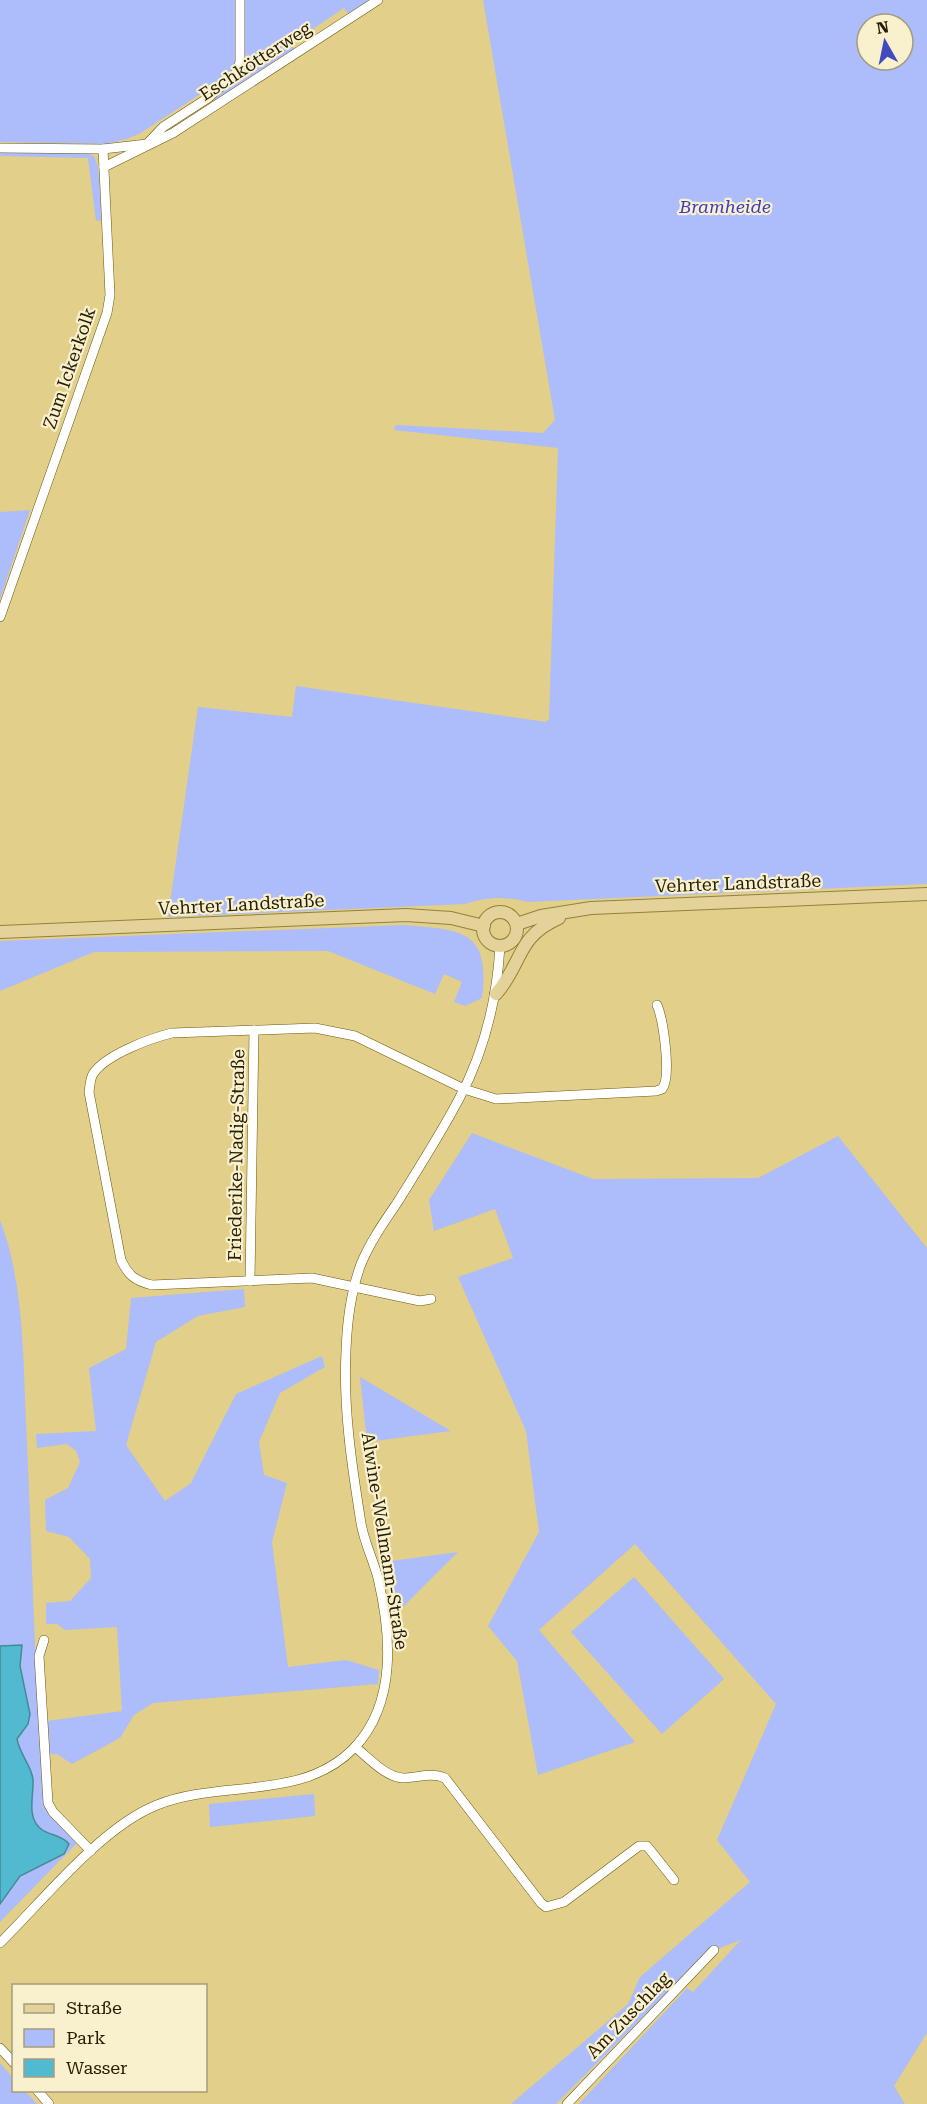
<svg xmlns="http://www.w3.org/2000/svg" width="927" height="2104" font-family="'Roboto Serif',serif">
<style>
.green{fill:#adbcfa;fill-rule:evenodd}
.water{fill:#52bad0;stroke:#458b92;stroke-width:1.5}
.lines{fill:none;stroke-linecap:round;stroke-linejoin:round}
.minor-casing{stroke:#6a580d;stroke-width:10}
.major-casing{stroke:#948139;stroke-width:14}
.minor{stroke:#fff;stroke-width:9}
.major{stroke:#e3d39a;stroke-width:12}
.labels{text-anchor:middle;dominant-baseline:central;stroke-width:4.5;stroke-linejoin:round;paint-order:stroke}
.street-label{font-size:18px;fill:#261e03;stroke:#f9f0ce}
.park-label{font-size:18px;font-style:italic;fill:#3a3dbf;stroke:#f9f0ce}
</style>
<rect width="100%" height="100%" fill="#e2cf8a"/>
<g class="green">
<path d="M0,0H371L349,15L344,8L292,43L294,50L215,102L208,89L139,134L126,139L107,144L0,142Z"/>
<path d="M483,0H927V884L528,902C504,896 488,897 465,904L168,917L198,707L292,717L296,686L546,722L549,719L558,448L394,430L396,425L543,433L555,420ZM867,24H903V60H867Z"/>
<path d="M0,150L84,152L94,156L98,167L102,220L96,221L88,158L0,156Z"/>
<path d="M30,510L0,599V512Z"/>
<path d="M404,925C461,930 491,929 482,998L465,1006L454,1002L462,982L444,974L435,994L328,951L94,952L0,991V941Z"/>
<path d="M472,1133L593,1179L758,1178L838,1136L927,1248V2033L894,2086L905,2104H579L687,1988L693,1992L741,1940L707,1953L556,2104H511L628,2004L640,1977L750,1882L717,1840L776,1704L635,1544L539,1630L635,1742L538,1775L517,1661L488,1626L539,1532L526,1431L458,1277L513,1258L495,1209L434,1231L429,1200Z"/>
<path d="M0,1220C24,1282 23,1356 26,1422C31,1522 33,1622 39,1722L122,1711L117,1627L65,1630L57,1624H46V1603L70,1601L91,1578L90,1559L69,1537L46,1531L45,1500L68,1488L80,1462L76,1451L67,1444L37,1448L36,1434L96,1431L89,1368L126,1349L131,1298L244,1289L245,1307L198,1316L156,1342L126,1445L165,1501L191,1483L236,1394L322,1356L325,1367L280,1393L259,1442L264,1475L287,1483L272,1542L288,1667L346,1660L379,1670L378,1684L153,1703L134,1715L120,1738L72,1764L57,1754L41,1755L44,1806L50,1815L77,1843L0,1922Z"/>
<path d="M360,1377L451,1431L367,1442Z"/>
<path d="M458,1552L396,1614L394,1613L384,1562Z"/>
<path d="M634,1577L724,1679L662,1734L571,1632Z"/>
<path d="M314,1794L315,1816L210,1827L209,1804Z"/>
<path d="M0,2063L13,2078L14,2090L25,2091L37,2104H0Z"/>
</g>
<path class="water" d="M22,1645L20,1666L30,1714L28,1724L17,1739C20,1755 31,1765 33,1779C34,1795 26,1817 41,1829C50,1836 61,1834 69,1844L64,1854L20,1876L0,1904V1646Z"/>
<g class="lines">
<g class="minor-casing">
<g id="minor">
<path d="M0,148L103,149L147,144L163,127L208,98L236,73L240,62V0"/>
<path d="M104,167L173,133L378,0"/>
<path d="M0,617L107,313L110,295L103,149"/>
<path d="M250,1281L254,1030"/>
<path d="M431,1299L420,1301L312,1278L152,1285C135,1281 128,1275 121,1260L89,1092C90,1086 90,1079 93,1074C105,1055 151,1038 172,1033L315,1028L355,1036L464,1089L496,1099L656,1091L662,1089C672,1077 663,1019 657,1005"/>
<path d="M44,1640L39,1656L48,1803L53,1812L91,1851"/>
<path d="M355,1747C368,1757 385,1777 403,1778C417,1778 431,1772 445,1778L541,1903L546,1907L564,1902L639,1846H647L674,1880"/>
<path d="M0,1943C43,1901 101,1827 157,1805C221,1779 303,1802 355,1747C397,1702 391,1634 378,1578C373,1559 364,1542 361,1523C352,1467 343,1408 346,1351C347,1322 351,1291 361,1264C370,1242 384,1222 397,1203C418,1169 440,1135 459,1099C484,1052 497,999 500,946"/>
<path d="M0,2048L14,2063"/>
<path d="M37,2090L49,2104"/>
<path d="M567,2104L714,1950"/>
</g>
</g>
<g class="major-casing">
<g id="major">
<circle cx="500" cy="929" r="17"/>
<path d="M517,924L541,916L591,908L927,894"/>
<path d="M0,932L406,915L451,918L484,926"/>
<path d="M496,994C523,963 516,937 559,918"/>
</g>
</g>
<use href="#minor" class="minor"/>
<use href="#major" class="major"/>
</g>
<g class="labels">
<g class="street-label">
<text transform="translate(255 61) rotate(-33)">Eschkötterweg</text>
<text transform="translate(69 368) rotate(-71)">Zum Ickerkolk</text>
<text transform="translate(738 883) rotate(-2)">Vehrter Landstraße</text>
<text transform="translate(241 904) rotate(-3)">Vehrter Landstraße</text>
<text transform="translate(236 1155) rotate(-89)">Friederike-Nadig-Straße</text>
<text transform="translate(385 1541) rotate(81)">Alwine-Wellmann-Straße</text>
<text transform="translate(628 2015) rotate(-46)">Am Zuschlag</text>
</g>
<g class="park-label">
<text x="725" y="206">Bramheide</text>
</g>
</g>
<rect x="12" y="1984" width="195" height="108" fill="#f9f0ce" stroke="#a59c7d" stroke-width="1.5"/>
<rect x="24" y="2004" width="30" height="9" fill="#e3d39a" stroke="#a59c7d" stroke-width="1.5"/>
<text x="66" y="2014" font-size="18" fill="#261e03">Straße</text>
<rect x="24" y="2029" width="30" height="18" fill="#adbcfa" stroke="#a59c7d" stroke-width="1.5"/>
<text x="66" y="2044" font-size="18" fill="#261e03">Park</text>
<rect x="24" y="2059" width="30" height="18" fill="#52bad0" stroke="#a59c7d" stroke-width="1.5"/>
<text x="66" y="2074" font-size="18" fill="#261e03">Wasser</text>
<g transform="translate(885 42) rotate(351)"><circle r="28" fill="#f9f0ce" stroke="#a59c7d" stroke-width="1.5"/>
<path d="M0-4.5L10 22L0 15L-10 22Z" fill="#414abe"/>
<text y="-9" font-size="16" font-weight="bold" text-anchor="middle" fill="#261e03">N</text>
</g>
</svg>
